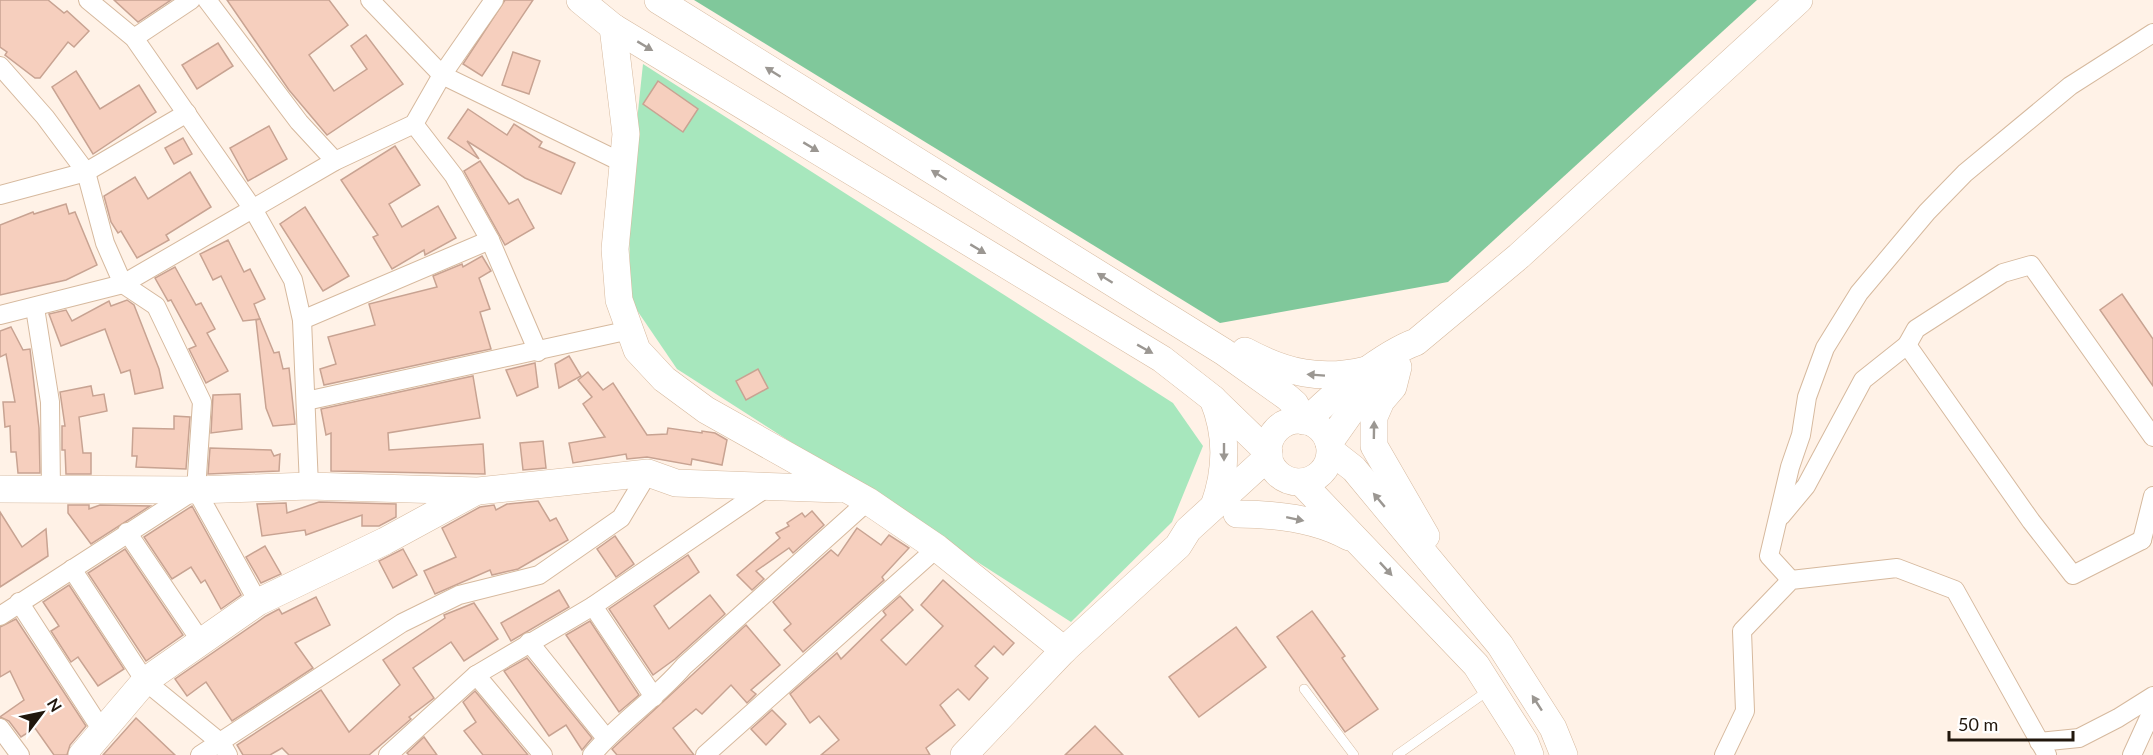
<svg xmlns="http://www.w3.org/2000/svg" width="2153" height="755" font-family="Lato,sans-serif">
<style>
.green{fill:#a7e7bd}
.forest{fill:#80c89b}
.building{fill:#f6cfbe;stroke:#c8a392;stroke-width:1.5}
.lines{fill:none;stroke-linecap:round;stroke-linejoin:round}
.lane-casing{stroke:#d6b99e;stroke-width:10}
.street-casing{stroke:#d6b99e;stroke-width:20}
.secondary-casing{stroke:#d6b99e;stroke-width:28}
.lane{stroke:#fff;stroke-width:9}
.street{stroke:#fff;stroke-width:18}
.secondary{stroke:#fff;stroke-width:27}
.oneway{fill:#9b9792}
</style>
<rect width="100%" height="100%" fill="#fff2e7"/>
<path class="green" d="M643,64L1173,403L1203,446L1172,522L1071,622L677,369L630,300L629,196Z"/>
<path class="forest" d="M694,0H1757L1448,282L1220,323Z"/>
<g class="building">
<path d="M0,0H48L64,13L67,11L89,31L74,47L68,42L40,78H35L5,55L7,52L0,47Z"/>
<path d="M114,0H171L138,22Z"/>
<path d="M227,0H329L348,25L309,55L334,91L367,69L351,46L366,35L403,84L327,135L289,90Z"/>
<path d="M505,0H533L482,76L463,64Z"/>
<path d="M218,43L233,66L197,89L182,65Z"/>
<path d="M513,52L540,61L529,94L502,85Z"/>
<path d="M76,71L100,109L139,85L156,112L93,154L52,87Z"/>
<path d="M658,81L698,109L683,132L643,104Z"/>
<path d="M468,109L507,135L514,124L542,142L539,147L575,163L561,194L525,178L467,141L479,159L448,138Z"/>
<path d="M269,126L287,159L248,181L230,148Z"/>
<path d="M183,138L192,154L174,164L165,148Z"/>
<path d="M395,146L420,185L389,204L402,227L438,206L456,238L425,255L424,250L392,269L373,237L378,235L341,180Z"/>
<path d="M480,161L509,204L518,199L534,228L505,245L464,171Z"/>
<path d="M190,172L211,207L166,235L169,240L137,258L121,231L118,233L111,222L104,196L135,177L148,199Z"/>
<path d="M66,204L69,214L75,212L97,265L66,280L0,295V225L33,212L34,214Z"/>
<path d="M305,207L349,276L323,291L280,224Z"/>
<path d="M228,240L244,272L250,269L265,299L254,304L260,319L243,321L221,276L213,280L200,254Z"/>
<path d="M482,256L491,271L479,278L490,309L480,312L491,349L324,385L320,369L336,364L328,337L375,325L369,304L437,287L433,276L462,264L463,267Z"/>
<path d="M175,267L196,305L201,303L215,329L207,333L228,371L206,383L189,349L196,346L171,300L168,301L155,278Z"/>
<path d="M2122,294L2153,339V386L2100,310Z"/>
<path d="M127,300L134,305L159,369L163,388L135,394L130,370L121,373L105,329L61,346L49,314L66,310L72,321L109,301L111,306Z"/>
<path d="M260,319L274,353L279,352L283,369L289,368L295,424L273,426L266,408L256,320Z"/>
<path d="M11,327L23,350L30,349L39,428L40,473H18L16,452H11L10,426L5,427L3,402H15L6,354L0,357V331Z"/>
<path d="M569,356L581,376L559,388L555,364Z"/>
<path d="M535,363L538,387L517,396L506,370Z"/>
<path d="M758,369L768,388L746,400L736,381Z"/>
<path d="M588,372L603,390L613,383L647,435L667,434L668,428L702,433V431L715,433L727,440L722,465L692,459L691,465L647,457L627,459L626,454L573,463L569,443L605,437L583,404L592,397L578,380Z"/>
<path d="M473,376L480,418L388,433L389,450L483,444L485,474L331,471V433L326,435L321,409Z"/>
<path d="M91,386L93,396L104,394L107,411L79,417L83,453H91V474H66L65,450H62V426H65L60,392Z"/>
<path d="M240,394L242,429L211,433L213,395Z"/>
<path d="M174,416L190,417L186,469L136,467L137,456H132L133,428L174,429Z"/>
<path d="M543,441L546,468L523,470L520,443Z"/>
<path d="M210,448L271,450L274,456L280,454L279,471L208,474Z"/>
<path d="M538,501L550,521L556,518L568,540L518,569L492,575L490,570L435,594L424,571L456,557L442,528L480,507L494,505L496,510L507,504Z"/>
<path d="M319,502L396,504V517L379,526H362V515L306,535L305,530L262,536L257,504L286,503L287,513Z"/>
<path d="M68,505H89V509L100,505L150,506L91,544L68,513Z"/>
<path d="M192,506L241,595L221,609L205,580L201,583L191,567L172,579L144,537Z"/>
<path d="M812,511L824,525L793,553L789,548L756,571L764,579L752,590L737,575L780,538L776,533L789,526L787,523L802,513L805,517Z"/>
<path d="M0,512L22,547L46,529L48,556L0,587Z"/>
<path d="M857,528L881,545L889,535L909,548L882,577L884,580L803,652L784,630L791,624L773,602L831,550L838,556Z"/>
<path d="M615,536L634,564L616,577L597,549Z"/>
<path d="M265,546L281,574L261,583L246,557Z"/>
<path d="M125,549L183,635L146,661L88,573Z"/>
<path d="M403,549L417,575L393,588L379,561Z"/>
<path d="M688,555L699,572L654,606L669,629L710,595L725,614L675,659L653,675L609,609Z"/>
<path d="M943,580L1014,643L1003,655L994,646L975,666L988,678L969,700L958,689L940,705L955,725L926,748L930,755H821L839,740L819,716L810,723L790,694L837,653L841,659L886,615L883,611L900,596L913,610L881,640L906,665L943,626L921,605Z"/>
<path d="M69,585L124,669L98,686L78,657L71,662L51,631L59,626L43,602Z"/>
<path d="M559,590L569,607L511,641L501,623Z"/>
<path d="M316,597L330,625L295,643L313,668L232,721L206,682L187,696L175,679L266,616L279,609L282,614Z"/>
<path d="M474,603L498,639L464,661L451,642L413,668L434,698L409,717L411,719L369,755H289L282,748L270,755H243L237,745L321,690L349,732L400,685L383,660L445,618L444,615Z"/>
<path d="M1312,611L1345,656L1342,658L1378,709L1345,732L1277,637Z"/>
<path d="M16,619L86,726L70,745L67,755H54L35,728L21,737L9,721L0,717L24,700L10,671L0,677V627Z"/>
<path d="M590,621L639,695L619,712L566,635Z"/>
<path d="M746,625L780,665L751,690L756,694L747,703L731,685L702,714L696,709L673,728L694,755H617L612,749Z"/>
<path d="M1236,627L1266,667L1199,717L1169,677Z"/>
<path d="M527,658L592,738L582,750L566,725L549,736L504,671Z"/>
<path d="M475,691L528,755H483L464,731L476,722L463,702Z"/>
<path d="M772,710L786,724L766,745L751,729Z"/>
<path d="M136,718L175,755H103Z"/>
<path d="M1095,726L1123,755H1065Z"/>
<path d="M424,737L437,755H409L407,753Z"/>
</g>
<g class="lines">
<g class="lane-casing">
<g id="lane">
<path d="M1304,689L1354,755"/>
<path d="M1397,755L1489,690"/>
</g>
</g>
<g class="street-casing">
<g id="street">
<path d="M88,0L134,38L253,209L293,280L302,320L309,486"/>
<path d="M207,0L299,122L335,161"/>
<path d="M370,0L442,75L623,163"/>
<path d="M134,38L191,0"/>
<path d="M0,66L45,117L86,172L105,243L123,284L156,306L202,402L196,490L258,602"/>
<path d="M414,124L454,176L490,240L538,352"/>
<path d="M0,195L86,172L187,113"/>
<path d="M35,308L50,402L51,490"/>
<path d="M0,315L123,284L335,161L414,124L442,75L494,0"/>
<path d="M302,320L490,240"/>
<path d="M1907,345L1916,329L2003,273L2031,265L2153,437"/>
<path d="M306,401L630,330"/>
<path d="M1781,516L1806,486L1863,380L1907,345L2031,521L2073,575L2142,540"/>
<path d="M127,532L200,640"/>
<path d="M2142,540L2153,496"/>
<path d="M72,569L145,681L221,743L228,755"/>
<path d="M1791,580L1769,556L1790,467L1801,435L1807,397L1825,348L1859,293L1927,212L1965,173L2070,86L2153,33"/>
<path d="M19,602L103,732"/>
<path d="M593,606L654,697"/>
<path d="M0,616L195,490"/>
<path d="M529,642L606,738"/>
<path d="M476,675L543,755"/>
<path d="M0,728L20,755"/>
<path d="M2039,742L2079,738L2118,718L2153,696"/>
<path d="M200,755L402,623L459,595L539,575L621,518L648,473"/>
<path d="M388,755L476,675L593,606L769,486"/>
<path d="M592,755C619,722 656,699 684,666L868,501"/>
<path d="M705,755L937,548"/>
<path d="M1724,755L1745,711L1742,631L1791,580L1897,568L1955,590L2047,755"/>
<path d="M2132,755L2153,709"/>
</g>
</g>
<g class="secondary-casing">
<g id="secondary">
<path d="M580,0L613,27L1162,359L1212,398L1269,453"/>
<path d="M658,0L1224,352L1287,397L1295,404L1304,421"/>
<path d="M613,27L626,134L615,249L619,300L637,350L664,379L706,410L868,501L937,548L1064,650"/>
<path d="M1245,351C1286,373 1321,381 1366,370"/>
<path d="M1398,367L1393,387L1381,401L1374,417V446L1426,536"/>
<path d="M1213,399C1228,435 1227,470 1214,506"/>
<circle cx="1299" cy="451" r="31"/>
<path d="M1307,421C1330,396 1385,353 1416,342L1519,256L1799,0"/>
<path d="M1329,443L1353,409L1384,378"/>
<path d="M1331,451L1354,469L1500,645L1553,728L1564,755"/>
<path d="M1301,482L1476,665L1525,742L1530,755"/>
<path d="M0,489L196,490L309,486L478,491L648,473L676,483L839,489"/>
<path d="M1237,514C1275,514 1315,518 1349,537"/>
<path d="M82,755L145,681L258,602L385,541L475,492"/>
<path d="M964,755L1064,650L1178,546L1188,530L1269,456"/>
</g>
</g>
<use href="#lane" class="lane"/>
<use href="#street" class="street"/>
<use href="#secondary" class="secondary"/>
</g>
<defs><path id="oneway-solid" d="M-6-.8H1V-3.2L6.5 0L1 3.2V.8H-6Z" transform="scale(1.5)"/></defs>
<g class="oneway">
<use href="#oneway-solid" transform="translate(645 46) rotate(31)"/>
<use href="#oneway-solid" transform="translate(773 72) rotate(-148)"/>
<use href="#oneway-solid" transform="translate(811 147) rotate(31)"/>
<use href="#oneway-solid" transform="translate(939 175) rotate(-148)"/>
<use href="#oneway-solid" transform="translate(978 249) rotate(31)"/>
<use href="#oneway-solid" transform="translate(1105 278) rotate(-148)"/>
<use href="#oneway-solid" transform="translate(1145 349) rotate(29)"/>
<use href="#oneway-solid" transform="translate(1316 375) rotate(-176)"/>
<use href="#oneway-solid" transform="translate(1374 430) rotate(-89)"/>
<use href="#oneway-solid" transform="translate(1224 452) rotate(90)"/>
<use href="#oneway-solid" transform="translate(1379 500) rotate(-130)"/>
<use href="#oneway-solid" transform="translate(1295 519) rotate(12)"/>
<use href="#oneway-solid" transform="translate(1386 569) rotate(47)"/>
<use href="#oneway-solid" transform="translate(1537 703) rotate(-123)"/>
</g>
<g transform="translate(42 713) rotate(58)" stroke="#ffffff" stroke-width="4.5" paint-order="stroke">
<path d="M0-4.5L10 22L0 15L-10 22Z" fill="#21170d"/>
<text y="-9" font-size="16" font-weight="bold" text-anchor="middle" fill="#21170d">N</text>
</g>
<path d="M1949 731v9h124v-9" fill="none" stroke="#21170d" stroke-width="3"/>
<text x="1958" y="731" font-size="18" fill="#21170d" stroke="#ffffff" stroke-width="4.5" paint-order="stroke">50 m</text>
</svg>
